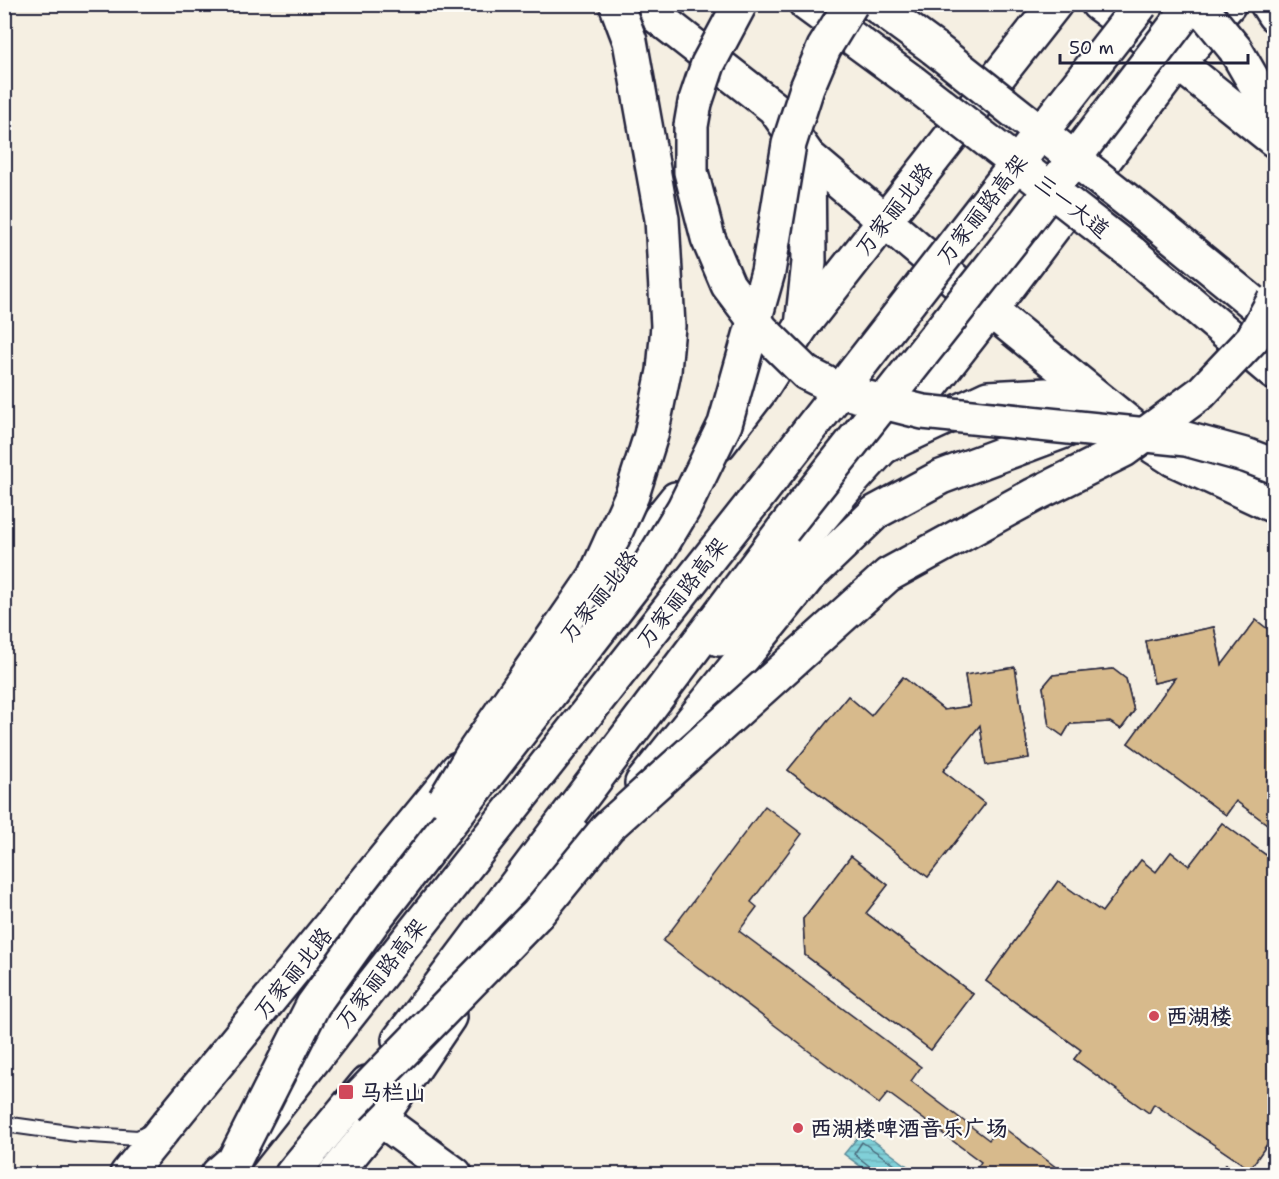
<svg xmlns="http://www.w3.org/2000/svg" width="1279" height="1179" font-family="'Shantell Sans','LXGW WenKai TC',sans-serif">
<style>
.water{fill:url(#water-rules);stroke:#5a8a99;stroke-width:1.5}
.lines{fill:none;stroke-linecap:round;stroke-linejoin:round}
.shore{stroke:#48687a;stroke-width:1.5}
.building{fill:#d7ba8c;stroke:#22223b;stroke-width:1.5}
.lane-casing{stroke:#22223b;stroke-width:18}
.secondary-casing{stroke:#22223b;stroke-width:38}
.primary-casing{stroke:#22223b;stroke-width:38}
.highway-casing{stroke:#22223b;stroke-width:38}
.lane{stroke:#fdfcf7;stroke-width:14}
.secondary{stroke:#fdfcf7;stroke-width:33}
.primary{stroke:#fdfcf7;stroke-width:33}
.highway{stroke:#fdfcf7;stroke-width:33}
.highway-bridge-casing{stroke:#22223b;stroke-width:38;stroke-linecap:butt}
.highway-bridge{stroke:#fdfcf7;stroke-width:33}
.poi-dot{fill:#d1495b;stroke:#fdfcf7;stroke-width:2}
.labels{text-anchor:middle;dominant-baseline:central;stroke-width:4.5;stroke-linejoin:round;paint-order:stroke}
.street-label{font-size:22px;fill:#22223b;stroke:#fdfcf7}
.poi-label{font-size:22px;font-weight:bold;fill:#22223b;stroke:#fdfcf7;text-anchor:start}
</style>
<defs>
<pattern id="water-rules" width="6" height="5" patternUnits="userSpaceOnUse" patternTransform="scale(1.5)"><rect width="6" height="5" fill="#80d0d8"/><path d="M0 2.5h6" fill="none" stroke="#6eb2ba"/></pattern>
</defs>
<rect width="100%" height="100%" fill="#f5efe2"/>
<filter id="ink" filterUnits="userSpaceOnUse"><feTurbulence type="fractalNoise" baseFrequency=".0167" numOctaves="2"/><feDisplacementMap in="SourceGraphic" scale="12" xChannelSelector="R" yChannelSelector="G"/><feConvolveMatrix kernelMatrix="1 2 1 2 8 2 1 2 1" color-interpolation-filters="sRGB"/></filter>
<g filter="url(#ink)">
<path class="water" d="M862,1132L918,1174H871L844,1154Z"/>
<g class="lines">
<path class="shore" d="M874,1174L872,1168L854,1154L862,1142L908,1174"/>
</g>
<g class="building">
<path d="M1256,620L1274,634V829L1236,801L1226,815L1128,743L1175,678L1154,683L1146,641L1214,627L1222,665Z"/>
<path d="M1256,620L1274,634V829L1236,801L1226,815L1128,743L1175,678L1154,683L1146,641L1214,627L1222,665Z"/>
<path d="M1015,667L1029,758L986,765L980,725L943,771L985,804L928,877L788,770L848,696L871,716L903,677L944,710L970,706L965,675Z"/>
<path d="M1015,667L1029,758L986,765L980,725L943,771L985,804L928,877L788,770L848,696L871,716L903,677L944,710L970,706L965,675Z"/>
<path d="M1113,669L1126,679L1134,711L1121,729L1110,722L1070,724L1063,736L1049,726L1043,687L1053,675Z"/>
<path d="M1113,669L1126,679L1134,711L1121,729L1110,722L1070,724L1063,736L1049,726L1043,687L1053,675Z"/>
<path d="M765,806L802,834L751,902L757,907L739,931L921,1067L911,1081L989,1140L1000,1125L1065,1174H977L974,1172L981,1162L888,1093L879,1104L663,941Z"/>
<path d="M1222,823L1274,861V1134L1250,1169L1154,1104L1149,1113L1074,1059L1081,1050L986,981L1058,881L1102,912L1141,860L1156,872L1171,852L1189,866Z"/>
<path d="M1222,823L1274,861V1134L1250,1169L1154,1104L1149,1113L1074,1059L1081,1050L986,981L1058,881L1102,912L1141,860L1156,872L1171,852L1189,866Z"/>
<path d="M851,856L888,885L866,913L973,994L931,1050L805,955L803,919Z"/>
<path d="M851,856L888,885L866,913L973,994L931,1050L805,955L803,919Z"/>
<path d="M1226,1164L1240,1174H1219Z"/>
</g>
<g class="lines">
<g class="lane-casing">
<path id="lane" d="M4,1124L76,1134L138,1138L150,1132"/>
</g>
<g class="secondary-casing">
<g id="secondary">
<path d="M641,4L774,108L808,156L809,262L802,326"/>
<path d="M1098,4L1178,63L1274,140"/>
<path d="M808,156L990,310L1173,459"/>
<path d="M883,447L988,398L1046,395L1089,405L1104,414"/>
<path d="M1154,447L1173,459L1274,506"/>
<path d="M380,1119L455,1174"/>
</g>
</g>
<g class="primary-casing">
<g id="primary">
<path d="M719,444L760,391L802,326L1055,4"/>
<path d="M581,618L676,499"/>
<path d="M719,639L850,483L883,447L1009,286L1178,63L1229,4"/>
<path d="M502,937L573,834"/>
<path d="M127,1174L458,769"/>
<path d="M335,1174L380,1119L449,1017"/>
</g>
</g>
<g class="highway-casing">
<g id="highway">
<path d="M806,4L911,81"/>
<path d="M874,4L934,48"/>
<path d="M1267,4L1274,15"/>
<path d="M1235,49L1268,106L1274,130"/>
<path d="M1152,220L1274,320"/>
<path d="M1132,253L1274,373"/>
<path d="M642,783L808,577L876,512L941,477L1075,427"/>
<path d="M399,1040L783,530"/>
<path d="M218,1174L235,1159L751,505"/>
<path d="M292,1174L367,1083"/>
</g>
</g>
<use href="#lane" class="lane"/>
<use href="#secondary" class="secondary"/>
<use href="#primary" class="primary"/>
<use href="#highway" class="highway"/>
<g class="highway-bridge-casing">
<g id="highway-bridge">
<path d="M740,4L708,64L695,103L691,126V172L708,238L728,285L762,330L806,373L844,392L923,412L1186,439L1248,456L1274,466"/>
<path d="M1198,4L1235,49"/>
<path d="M934,48L1152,220"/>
<path d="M911,81L1132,253"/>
<path d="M751,505L1141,4"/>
<path d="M783,530L1016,235L1192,4"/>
<path d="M445,800L472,755L595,577L632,495L651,435L664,371L668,326L662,219L630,41L616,4"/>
<path d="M349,1107L538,913L608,827L888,575L1034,495L1124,450L1201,393L1253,338L1274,300"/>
<path d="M235,1159L313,1005L374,920L649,566L684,508L725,424L768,272L789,144L807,88L824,48L851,4"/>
</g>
</g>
<use href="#highway-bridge" class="highway-bridge"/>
</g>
</g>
<g class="poi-dot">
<circle cx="1154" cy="1016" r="6"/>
<rect x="338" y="1084" width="16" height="16" rx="3"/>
<circle cx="798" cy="1128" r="6"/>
</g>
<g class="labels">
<g class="street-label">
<text transform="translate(1072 206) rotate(38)">三一大道</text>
<text transform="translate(894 209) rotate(-52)">万家丽北路</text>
<text transform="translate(982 209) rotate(-52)">万家丽路高架</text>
<text transform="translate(682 592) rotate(-52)">万家丽路高架</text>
<text transform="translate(599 596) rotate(-51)">万家丽北路</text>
<text transform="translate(293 973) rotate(-51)">万家丽北路</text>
<text transform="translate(381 973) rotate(-52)">万家丽路高架</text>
</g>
<g class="poi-label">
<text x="1166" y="1016">西湖楼</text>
<text x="360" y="1092">马栏山</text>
<text x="810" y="1128">西湖楼啤酒音乐广场</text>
</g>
</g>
<rect width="1279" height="1179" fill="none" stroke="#fdfcf7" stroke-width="24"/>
<rect x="12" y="12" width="1255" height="1155" fill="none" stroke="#22223b" stroke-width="2" filter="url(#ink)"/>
<path d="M1060 54v9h188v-9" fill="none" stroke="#22223b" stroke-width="3"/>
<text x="1069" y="54" font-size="18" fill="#22223b" stroke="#fdfcf7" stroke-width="4.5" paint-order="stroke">50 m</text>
</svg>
